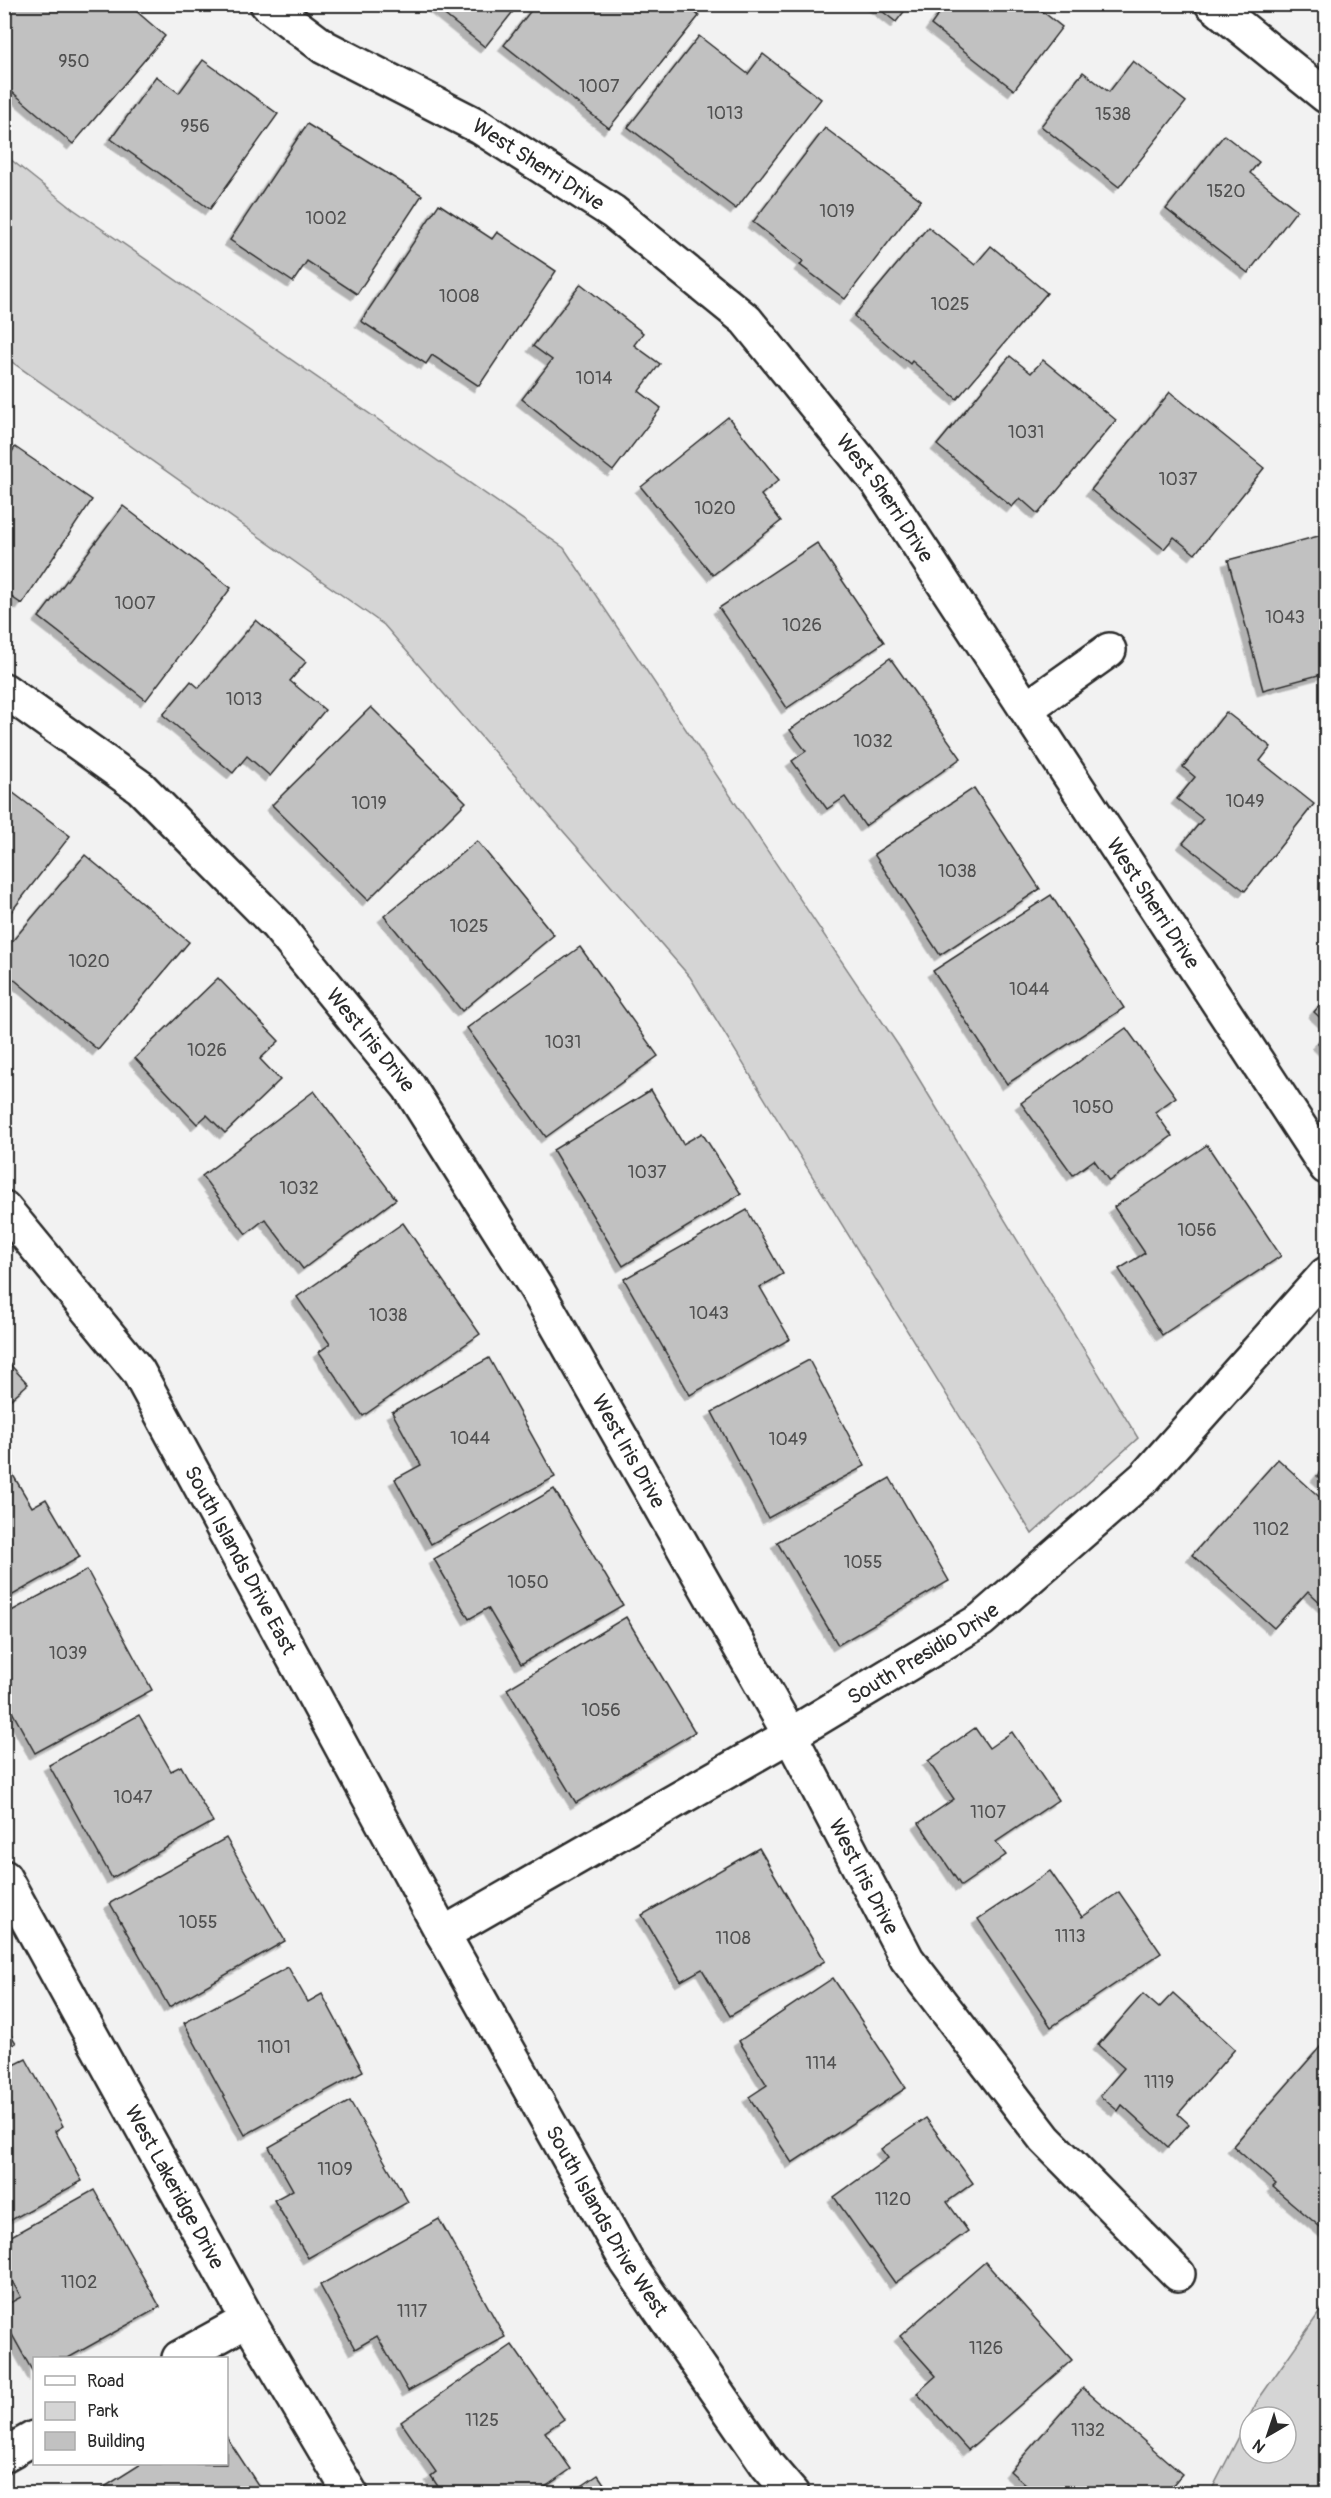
<svg xmlns="http://www.w3.org/2000/svg" width="1331" height="2498" font-family="Pangolin,sans-serif">
<style>
.green{fill:#d5d5d5;stroke:#808080;stroke-width:1.5;fill-rule:evenodd}
.building{fill:#c1c1c1;stroke:#2b2b2b;stroke-width:1.5;filter:url(#shadow)}
.lines{fill:none;stroke-linecap:round;stroke-linejoin:round}
.minor-casing{stroke:#2b2b2b;stroke-width:38}
.minor{stroke:#fff;stroke-width:33}
.labels{text-anchor:middle;dominant-baseline:central;stroke-width:6;stroke-linejoin:round;paint-order:stroke}
.number-label{font-size:18px;fill:#505050}
.street-label{font-size:21px;fill:#2b2b2b;stroke:#fff}
</style>
<defs>
<filter id="shadow"><feDropShadow dx="-5.5" dy="5.5" stdDeviation="0" flood-color="#0004"/></filter>
</defs>
<rect width="100%" height="100%" fill="#f2f2f2"/>
<filter id="ink" filterUnits="userSpaceOnUse"><feTurbulence type="fractalNoise" baseFrequency=".0167" numOctaves="2"/><feDisplacementMap in="SourceGraphic" scale="12" xChannelSelector="R" yChannelSelector="G"/><feConvolveMatrix kernelMatrix="1 2 1 2 8 2 1 2 1" color-interpolation-filters="sRGB"/></filter>
<g filter="url(#ink)">
<g class="green">
<path d="M5,155L73,209L564,548L900,1048L1138,1438L1032,1534L690,977L384,625L5,357Z"/>
<path d="M1326,2303V2493H1210L1258,2400ZM1250,2417H1286V2453H1250Z"/>
</g>
<g class="building">
<path d="M13,4H128L165,36L73,144L4,85V15Z"/>
<path d="M431,4H519L485,47Z"/>
<path d="M536,4H685L699,16L609,128L504,45Z"/>
<path d="M873,4H910L896,22Z"/>
<path d="M946,4H1033L1062,27L1014,90L931,25Z"/>
<path d="M699,36L748,74L763,54L821,99L736,209L628,127Z"/>
<path d="M203,60L278,114L210,209L111,139L156,76L179,93Z"/>
<path d="M1133,61L1186,102L1119,187L1041,126L1083,72L1109,92Z"/>
<path d="M307,124L422,195L357,294L307,261L293,282L230,240Z"/>
<path d="M825,128L921,200L845,299L800,265L803,261L753,222Z"/>
<path d="M1224,135L1259,162L1250,173L1297,210L1248,273L1166,209Z"/>
<path d="M439,204L492,239L497,232L556,271L479,386L432,355L426,364L361,321Z"/>
<path d="M928,227L975,265L991,246L1047,293L957,399L912,361L910,364L854,316Z"/>
<path d="M581,284L643,333L634,345L660,364L639,391L661,408L613,471L522,399L552,360L533,346Z"/>
<path d="M1010,356L1031,373L1043,360L1116,420L1038,514L1020,498L1012,507L937,445Z"/>
<path d="M1170,392L1264,468L1195,554L1174,537L1164,549L1091,490Z"/>
<path d="M728,417L779,480L761,495L781,521L713,575L641,487Z"/>
<path d="M15,447L92,500L22,604L4,592V452L10,455Z"/>
<path d="M123,506L231,588L146,700L39,617Z"/>
<path d="M1326,534V673L1263,690L1228,560Z"/>
<path d="M817,543L884,642L787,708L719,608Z"/>
<path d="M256,620L306,662L290,681L325,710L270,776L247,756L233,773L163,715L191,681L199,688Z"/>
<path d="M890,658L961,758L865,826L845,797L827,809L792,761L806,751L790,730Z"/>
<path d="M371,707L466,802L368,900L272,805Z"/>
<path d="M1226,712L1271,747L1260,761L1314,804L1245,891L1183,843L1203,819L1177,799L1195,777L1183,767Z"/>
<path d="M974,788L1040,889L940,955L874,854Z"/>
<path d="M8,789L70,836L4,921V794Z"/>
<path d="M477,841L554,935L462,1011L384,916Z"/>
<path d="M85,855L189,942L98,1050L4,971V951Z"/>
<path d="M1051,895L1124,1008L1007,1084L933,971Z"/>
<path d="M580,947L658,1056L546,1137L467,1028Z"/>
<path d="M218,978L279,1041L260,1059L280,1080L225,1133L207,1115L197,1124L135,1058Z"/>
<path d="M1326,998V1023L1314,1012Z"/>
<path d="M1126,1028L1176,1097L1155,1112L1172,1136L1109,1181L1094,1160L1073,1175L1021,1103Z"/>
<path d="M1326,1033V1051L1318,1043Z"/>
<path d="M651,1090L683,1144L702,1133L741,1194L623,1266L553,1150Z"/>
<path d="M314,1091L396,1199L303,1269L265,1219L246,1234L202,1176Z"/>
<path d="M1207,1145L1281,1256L1162,1335L1119,1269L1145,1253L1114,1207Z"/>
<path d="M747,1210L783,1274L760,1287L790,1339L690,1395L624,1279Z"/>
<path d="M403,1223L480,1334L363,1416L319,1352L330,1344L297,1297Z"/>
<path d="M4,1358L28,1384L4,1405Z"/>
<path d="M489,1358L555,1477L431,1544L395,1479L421,1465L392,1412Z"/>
<path d="M809,1360L865,1466L768,1518L712,1412Z"/>
<path d="M1278,1459L1326,1503V1604L1324,1606L1308,1591L1274,1628L1192,1555Z"/>
<path d="M4,1460L32,1507L46,1499L80,1557L4,1600Z"/>
<path d="M1326,1465V1484L1317,1476Z"/>
<path d="M890,1478L949,1581L838,1645L777,1542Z"/>
<path d="M554,1489L623,1605L521,1664L488,1608L469,1619L434,1559Z"/>
<path d="M87,1570L152,1690L35,1753L4,1697V1615Z"/>
<path d="M626,1617L695,1732L576,1803L507,1689Z"/>
<path d="M139,1715L171,1771L181,1766L213,1822L112,1878L49,1765Z"/>
<path d="M975,1728L989,1748L1012,1732L1058,1800L996,1842L1006,1855L961,1886L919,1823L954,1799L928,1761Z"/>
<path d="M226,1838L285,1941L169,2007L110,1903Z"/>
<path d="M759,1848L825,1961L730,2016L702,1969L681,1981L642,1915Z"/>
<path d="M1050,1871L1082,1917L1119,1892L1161,1953L1051,2027L978,1919Z"/>
<path d="M288,1967L308,2002L322,1994L363,2071L245,2135L184,2023Z"/>
<path d="M833,1978L906,2088L792,2163L749,2097L767,2085L739,2041Z"/>
<path d="M1173,1993L1235,2049L1178,2114L1189,2124L1168,2147L1122,2105L1118,2111L1100,2096L1124,2068L1098,2045L1143,1994L1159,2008Z"/>
<path d="M4,2024L16,2043L4,2050Z"/>
<path d="M1320,2047L1326,2052V2232L1273,2187L1276,2184L1233,2146Z"/>
<path d="M26,2059L63,2126L55,2131L82,2181L4,2224V2070Z"/>
<path d="M350,2101L408,2202L308,2258L274,2200L293,2190L269,2147Z"/>
<path d="M926,2118L973,2183L947,2202L968,2231L895,2283L834,2197L888,2158L881,2149Z"/>
<path d="M94,2190L160,2307L68,2358H34V2374L4,2320V2306L21,2297L4,2267V2240Z"/>
<path d="M439,2219L505,2337L408,2391L377,2336L355,2349L320,2285Z"/>
<path d="M985,2262L1072,2360L968,2450L917,2393L936,2376L900,2336Z"/>
<path d="M512,2345L564,2419L545,2432L571,2469L535,2494H443L431,2476L436,2472L401,2422Z"/>
<path d="M1083,2388L1182,2474L1165,2494H1036L1010,2471Z"/>
<path d="M226,2436L264,2494H100L98,2491L141,2464H226Z"/>
<path d="M598,2475L611,2494H570Z"/>
</g>
<g class="lines">
<g class="minor-casing">
<g id="minor">
<path id="s1" d="M267,4L324,47L480,127L613,212L746,320L878,483L1326,1167"/>
<path d="M1212,4L1326,96"/>
<path id="s2" d="M4,690L140,787L277,925L409,1087L536,1288L790,1735L907,1959L1045,2139L1178,2274"/>
<path d="M1026,709L1109,650"/>
<path id="s3" d="M4,1208L138,1371L443,1934L627,2262L767,2465L792,2494"/>
<path id="s4" d="M4,1877L248,2320L351,2494"/>
<path id="s5" d="M443,1934L790,1735L981,1620L1145,1477L1326,1274"/>
<path d="M179,2358L248,2320"/>
<path d="M4,2455L34,2438"/>
</g>
</g>
<use href="#minor" class="minor"/>
</g>
</g>
<g class="labels">
<g class="number-label">
<text x="74" y="61">950</text>
<text x="599" y="86">1007</text>
<text x="725" y="113">1013</text>
<text x="1113" y="114">1538</text>
<text x="195" y="126">956</text>
<text x="1226" y="191">1520</text>
<text x="837" y="211">1019</text>
<text x="326" y="218">1002</text>
<text x="459" y="296">1008</text>
<text x="950" y="304">1025</text>
<text x="594" y="378">1014</text>
<text x="1026" y="432">1031</text>
<text x="1178" y="479">1037</text>
<text x="715" y="508">1020</text>
<text x="135" y="603">1007</text>
<text x="1285" y="617">1043</text>
<text x="802" y="625">1026</text>
<text x="244" y="699">1013</text>
<text x="873" y="741">1032</text>
<text x="1245" y="801">1049</text>
<text x="369" y="803">1019</text>
<text x="957" y="871">1038</text>
<text x="469" y="926">1025</text>
<text x="89" y="961">1020</text>
<text x="1029" y="989">1044</text>
<text x="563" y="1042">1031</text>
<text x="207" y="1050">1026</text>
<text x="1093" y="1107">1050</text>
<text x="647" y="1172">1037</text>
<text x="299" y="1188">1032</text>
<text x="1197" y="1230">1056</text>
<text x="709" y="1313">1043</text>
<text x="388" y="1315">1038</text>
<text x="470" y="1438">1044</text>
<text x="788" y="1439">1049</text>
<text x="1271" y="1529">1102</text>
<text x="863" y="1562">1055</text>
<text x="528" y="1582">1050</text>
<text x="68" y="1653">1039</text>
<text x="601" y="1710">1056</text>
<text x="133" y="1797">1047</text>
<text x="988" y="1812">1107</text>
<text x="198" y="1922">1055</text>
<text x="1070" y="1936">1113</text>
<text x="733" y="1938">1108</text>
<text x="274" y="2047">1101</text>
<text x="821" y="2063">1114</text>
<text x="1159" y="2082">1119</text>
<text x="335" y="2169">1109</text>
<text x="893" y="2199">1120</text>
<text x="79" y="2282">1102</text>
<text x="412" y="2311">1117</text>
<text x="986" y="2348">1126</text>
<text x="482" y="2420">1125</text>
<text x="1088" y="2430">1132</text>
</g>
<g class="street-label">
<text stroke="none"><textPath href="#s1" startOffset="316">West Sherri Drive</textPath></text>
<text stroke="none"><textPath href="#s1" startOffset="802">West Sherri Drive</textPath></text>
<text stroke="none"><textPath href="#s1" startOffset="1288">West Sherri Drive</textPath></text>
<text stroke="none"><textPath href="#s2" startOffset="510">West Iris Drive</textPath></text>
<text stroke="none"><textPath href="#s2" startOffset="996">West Iris Drive</textPath></text>
<text stroke="none"><textPath href="#s3" startOffset="426">South Islands Drive East</textPath></text>
<text stroke="none"><textPath href="#s5" startOffset="556">South Presidio Drive</textPath></text>
<text stroke="none"><textPath href="#s2" startOffset="1482">West Iris Drive</textPath></text>
<text stroke="none"><textPath href="#s4" startOffset="354">West Lakeridge Drive</textPath></text>
<text stroke="none"><textPath href="#s3" startOffset="1182">South Islands Drive West</textPath></text>
</g>
</g>
<rect width="1331" height="2498" fill="none" stroke="#fff" stroke-width="24"/>
<rect x="12" y="12" width="1307" height="2474" fill="none" stroke="#2b2b2b" stroke-width="2" filter="url(#ink)"/>
<rect x="33" y="2357" width="195" height="108" fill="#ffffff" stroke="#aaaaaa" stroke-width="1.5"/>
<rect x="45" y="2376" width="30" height="9" fill="#ffffff" stroke="#aaaaaa" stroke-width="1.5"/>
<text x="87" y="2387" font-size="18" fill="#2b2b2b">Road</text>
<rect x="45" y="2402" width="30" height="18" fill="#d5d5d5" stroke="#aaaaaa" stroke-width="1.5"/>
<text x="87" y="2417" font-size="18" fill="#2b2b2b">Park</text>
<rect x="45" y="2432" width="30" height="18" fill="#c1c1c1" stroke="#aaaaaa" stroke-width="1.5"/>
<text x="87" y="2447" font-size="18" fill="#2b2b2b">Building</text>
<g transform="translate(1268 2435) rotate(219)"><circle r="28" fill="#ffffff" stroke="#aaaaaa" stroke-width="1.5"/>
<path d="M0-4.5L10 22L0 15L-10 22Z" fill="#2b2b2b"/>
<text y="-9" font-size="16" font-weight="bold" text-anchor="middle" fill="#2b2b2b">N</text>
</g>
</svg>
